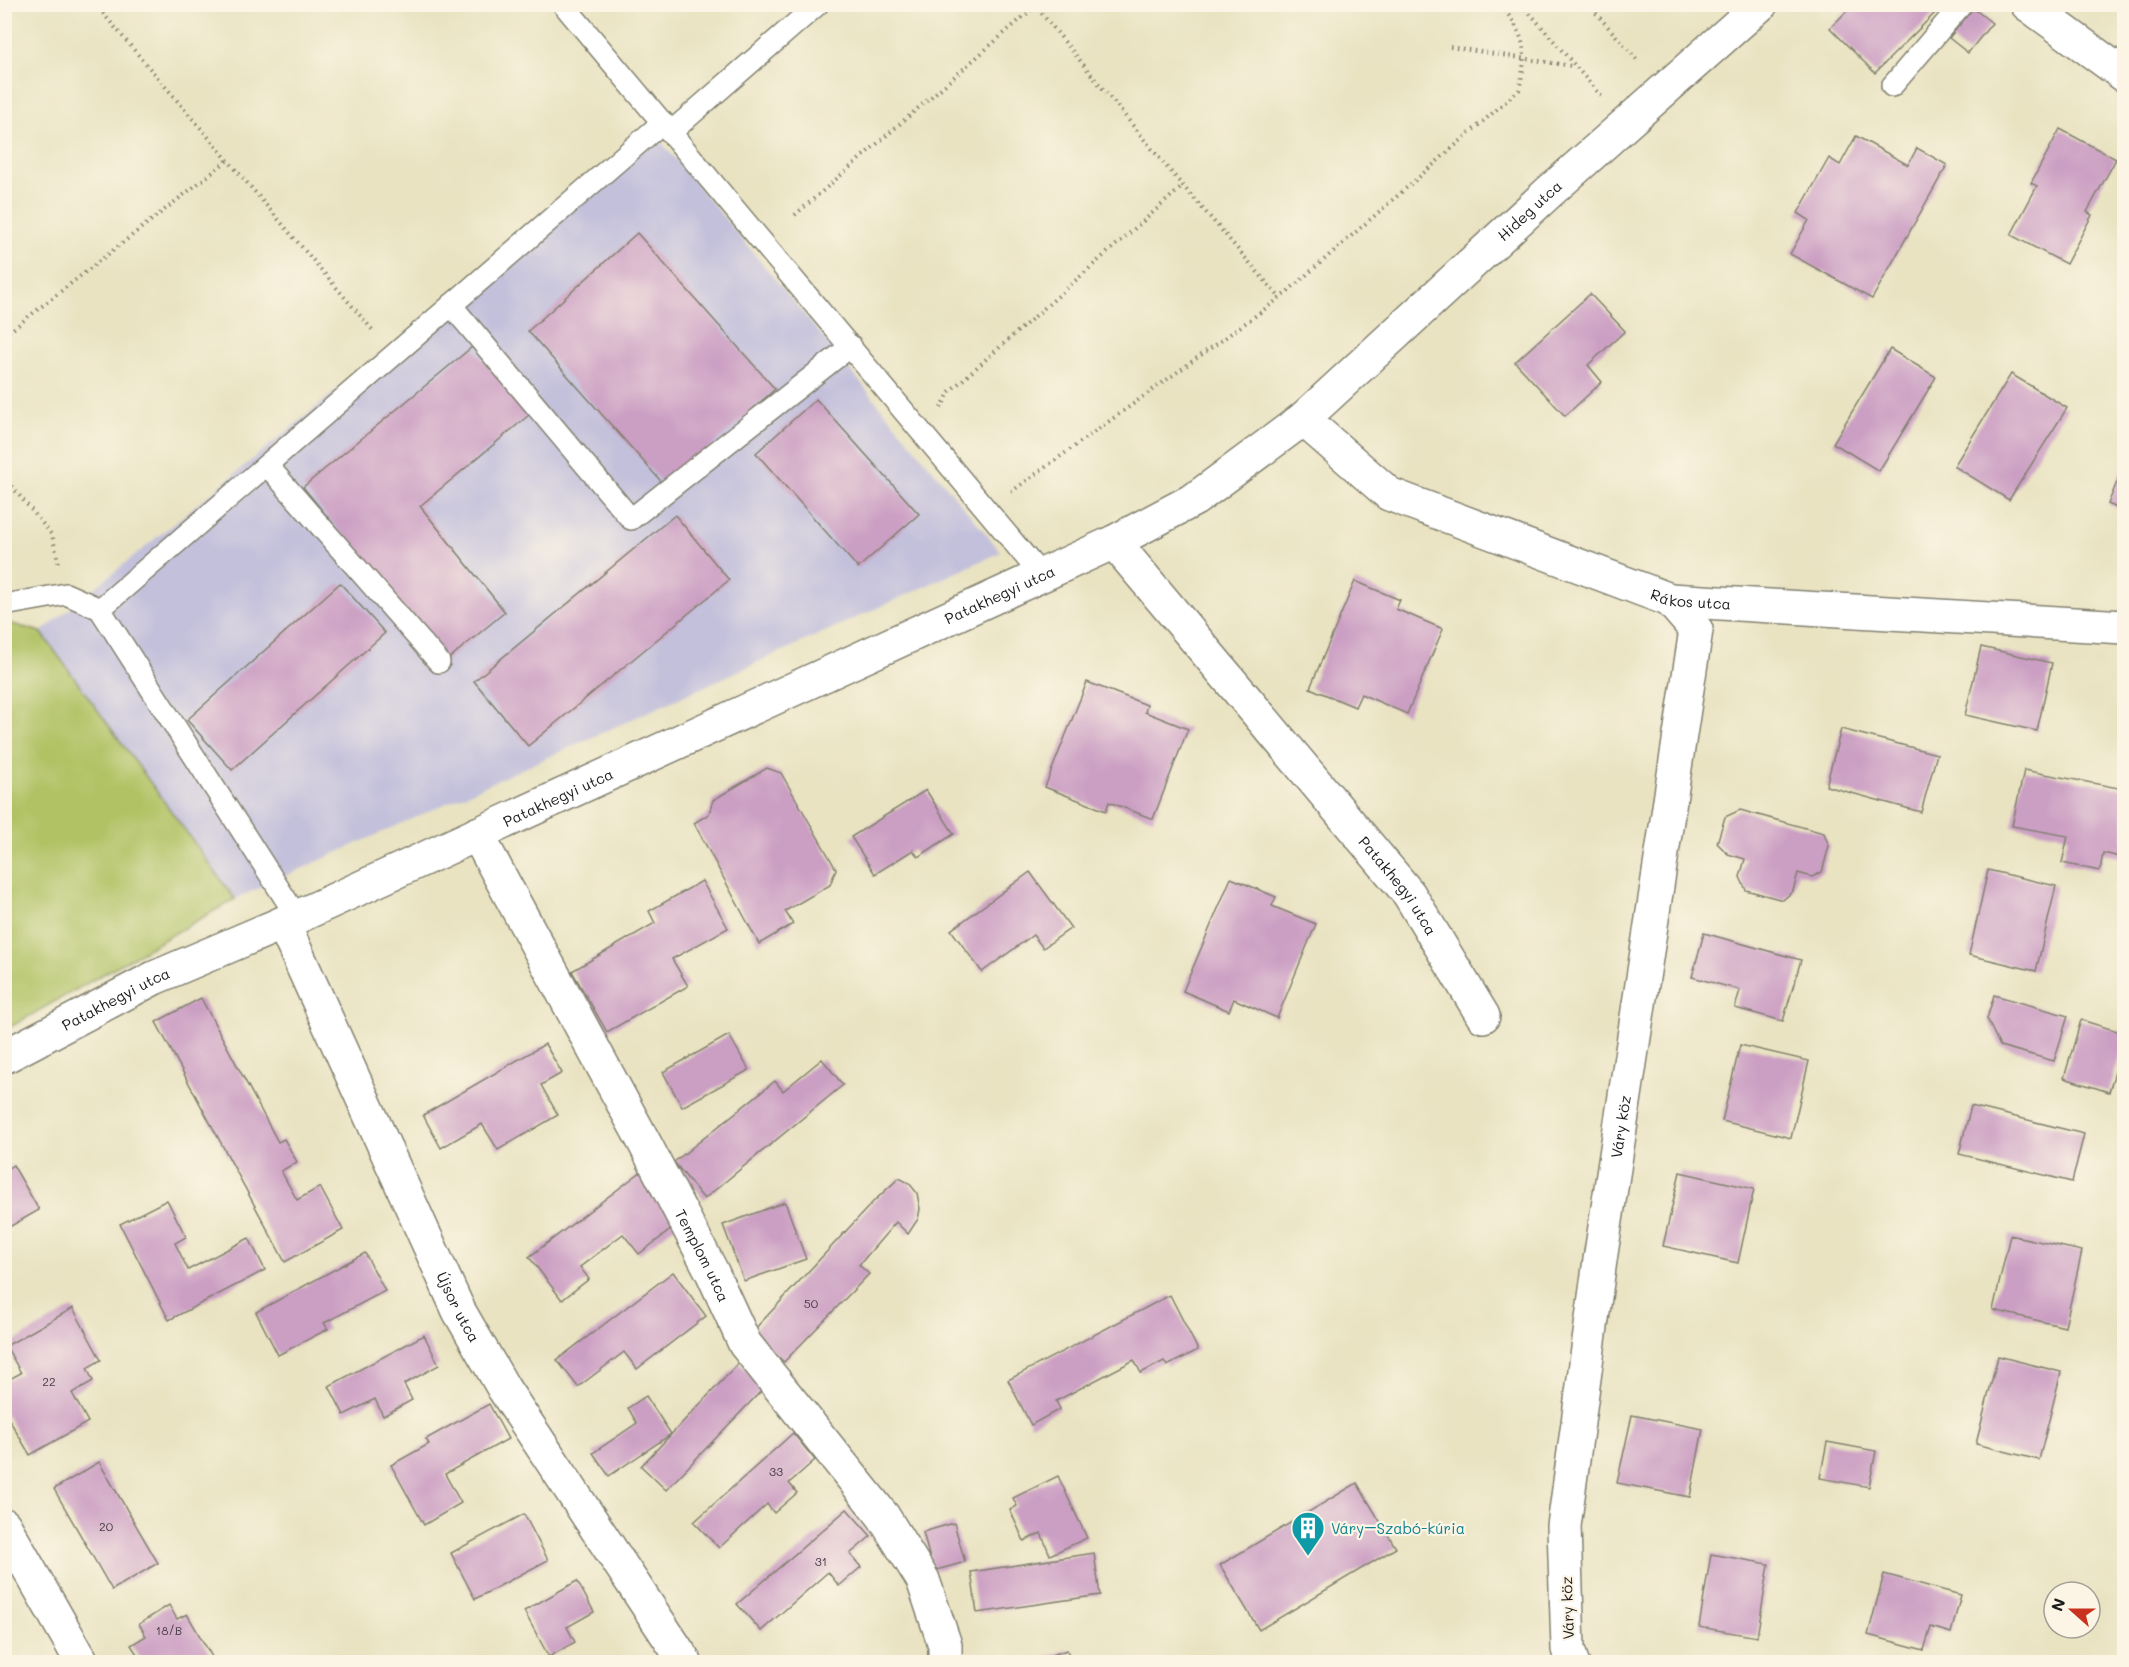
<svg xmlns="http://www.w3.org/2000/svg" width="2129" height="1667" font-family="Mali,sans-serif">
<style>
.industrial{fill:#c3c0db}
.green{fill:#b1c265;stroke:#666f40;stroke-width:1.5}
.building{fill:#cb9ec3}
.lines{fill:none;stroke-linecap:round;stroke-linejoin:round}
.lane-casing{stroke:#82806f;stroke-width:24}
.street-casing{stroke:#82806f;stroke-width:36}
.path{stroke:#82806f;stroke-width:4;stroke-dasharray:1.5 4.5;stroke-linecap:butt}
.lane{stroke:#fff;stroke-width:21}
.street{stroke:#fff;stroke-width:33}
.labels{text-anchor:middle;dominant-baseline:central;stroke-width:4.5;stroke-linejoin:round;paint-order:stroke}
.number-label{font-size:12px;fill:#483c46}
.street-label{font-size:15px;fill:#1c1c1c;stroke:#fcf5e5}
.culture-label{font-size:15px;fill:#0d838f;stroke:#fcf5e5;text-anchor:start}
</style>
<rect width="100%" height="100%" fill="#fcf5e5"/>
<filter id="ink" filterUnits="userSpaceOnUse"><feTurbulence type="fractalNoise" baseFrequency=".0167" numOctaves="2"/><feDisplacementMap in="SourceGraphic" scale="12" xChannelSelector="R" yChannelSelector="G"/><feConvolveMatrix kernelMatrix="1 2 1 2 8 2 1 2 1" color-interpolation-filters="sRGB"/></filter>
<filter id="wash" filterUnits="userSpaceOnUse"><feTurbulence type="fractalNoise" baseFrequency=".008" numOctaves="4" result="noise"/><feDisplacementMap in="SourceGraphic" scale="24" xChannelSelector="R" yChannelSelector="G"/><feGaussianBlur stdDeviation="1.35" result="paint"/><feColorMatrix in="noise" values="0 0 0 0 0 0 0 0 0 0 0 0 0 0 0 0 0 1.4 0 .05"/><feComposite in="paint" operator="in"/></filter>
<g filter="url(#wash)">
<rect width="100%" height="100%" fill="#e9e3c2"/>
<path class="industrial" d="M653,132L1001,552L235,899L41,632Z"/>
<path class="green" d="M5,622L41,632L235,899L5,1030Z"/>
<g id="blocks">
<g class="building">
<path d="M1854,4H1944L1875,73L1830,28Z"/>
<path d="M1973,8L1992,23L1968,53L1949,38Z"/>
<path d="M2060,129L2116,159L2087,212L2092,215L2066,264L2011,235L2037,186L2031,183Z"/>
<path d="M1856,136L1908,165L1917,148L1947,165L1872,299L1790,254L1809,220L1798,213L1829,158L1840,165Z"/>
<path d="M637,233L775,389L666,487L528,331Z"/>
<path d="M1590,294L1625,331L1588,365L1602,382L1565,416L1515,362Z"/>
<path d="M472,347L529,415L420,506L505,612L446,661L303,487Z"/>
<path d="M1890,349L1936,377L1879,471L1833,443Z"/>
<path d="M2011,374L2067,408L2009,500L1954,466Z"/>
<path d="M816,399L919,514L858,568L756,453Z"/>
<path d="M2124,465V511L2108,504Z"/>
<path d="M675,515L729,580L528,746L474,681Z"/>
<path d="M1355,581L1400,600L1396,609L1443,629L1407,714L1361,694L1355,707L1310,688Z"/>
<path d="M340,583L385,633L232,770L187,720Z"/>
<path d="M1981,647L2052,663L2037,731L1965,715Z"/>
<path d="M1087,682L1147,705L1145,712L1188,729L1153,819L1109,802L1106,811L1045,787Z"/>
<path d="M1841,729L1937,754L1921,812L1826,786Z"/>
<path d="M767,768L781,773L836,869L830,885L785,911L793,924L759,944L694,823L709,814L713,800Z"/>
<path d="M2024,770L2124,789V858L2103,853L2100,871L2062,863L2068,836L2012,826Z"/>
<path d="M926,790L954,834L918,857L913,850L875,874L851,837Z"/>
<path d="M1740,810L1824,833L1829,846L1822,872L1812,877L1798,873L1793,891L1783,900L1746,890L1740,877L1745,859L1728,854L1717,843L1725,817Z"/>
<path d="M1988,870L2056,886L2036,971L1969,955Z"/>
<path d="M1030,872L1071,928L1043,948L1033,935L982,972L951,930Z"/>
<path d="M1231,878L1276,897L1272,906L1316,924L1277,1018L1234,999L1229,1011L1183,991Z"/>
<path d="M702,881L728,928L672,959L688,986L607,1032L572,971L655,923L649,911Z"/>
<path d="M1704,933L1801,960L1783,1021L1735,1008L1740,990L1692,977Z"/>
<path d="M1994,995L2068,1016L2054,1061L2000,1046L1987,1019Z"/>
<path d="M201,998L278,1142L284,1139L297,1162L281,1171L297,1200L320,1187L343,1230L285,1262L156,1022Z"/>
<path d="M2081,1020L2124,1033V1042L2109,1092L2064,1078Z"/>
<path d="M729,1035L749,1070L682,1107L663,1072Z"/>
<path d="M545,1044L562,1073L541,1085L558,1115L498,1150L482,1124L441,1148L423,1115Z"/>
<path d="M1740,1045L1809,1061L1791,1138L1722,1121Z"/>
<path d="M822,1059L843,1085L704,1199L674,1162L775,1081L783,1091Z"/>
<path d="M1971,1106L2084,1134L2072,1182L1959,1154Z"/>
<path d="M13,1165L39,1210L4,1230V1171Z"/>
<path d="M642,1171L681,1222L639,1254L623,1234L580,1267L589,1279L562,1300L529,1257Z"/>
<path d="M1680,1172L1754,1189L1738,1263L1663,1246Z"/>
<path d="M899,1178L909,1183L917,1193L920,1209L918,1219L908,1234L896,1222L859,1265L869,1274L784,1362L752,1332L873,1202Z"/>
<path d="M167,1200L186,1237L175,1243L188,1270L249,1238L265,1270L169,1320L120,1224Z"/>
<path d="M785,1202L806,1259L744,1281L723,1225Z"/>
<path d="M2010,1235L2082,1251L2065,1327L1993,1310Z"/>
<path d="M365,1253L385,1291L324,1323L328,1329L278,1355L256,1312Z"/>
<path d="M673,1272L706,1316L637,1369L624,1352L578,1387L557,1360Z"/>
<path d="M1170,1295L1198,1350L1167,1366L1164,1361L1141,1373L1134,1360L1056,1401L1060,1409L1031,1425L1008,1380Z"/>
<path d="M73,1308L101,1360L87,1368L93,1381L72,1393L88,1422L30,1455L4,1411V1382L21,1373L6,1346Z"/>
<path d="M424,1335L439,1365L404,1384L412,1400L383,1416L375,1399L344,1415L329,1386Z"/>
<path d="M1998,1356L2061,1372L2039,1460L1976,1444Z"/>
<path d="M739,1363L764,1388L666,1490L641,1466Z"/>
<path d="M646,1396L671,1434L609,1476L593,1453L637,1423L628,1408Z"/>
<path d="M489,1404L508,1439L445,1474L461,1503L424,1525L391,1465L429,1444L426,1439Z"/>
<path d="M1632,1415L1703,1429L1690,1497L1617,1483Z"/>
<path d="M793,1433L815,1460L789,1483L797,1493L774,1513L767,1504L719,1548L694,1522Z"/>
<path d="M1827,1442L1876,1451L1869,1487L1820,1478Z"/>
<path d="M99,1462L158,1563L112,1590L54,1489Z"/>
<path d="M1058,1476L1087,1538L1050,1555L1041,1533L1024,1541L1010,1510L1017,1506L1013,1498Z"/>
<path d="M1357,1483L1396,1548L1259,1630L1220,1565Z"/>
<path d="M847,1509L871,1536L850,1554L861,1567L839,1586L828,1572L761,1631L737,1604Z"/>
<path d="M524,1514L548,1560L475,1599L451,1553Z"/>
<path d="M954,1523L965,1562L933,1571L923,1532Z"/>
<path d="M1094,1553L1100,1595L977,1613L971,1572Z"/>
<path d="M1711,1554L1769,1564L1757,1637L1699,1627Z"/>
<path d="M1884,1574L1961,1595L1951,1633L1931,1627L1924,1650L1868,1635Z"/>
<path d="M577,1581L594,1612L567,1627L575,1642L549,1657L524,1611Z"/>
<path d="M169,1605L177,1619L187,1614L215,1662H142L131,1645L146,1636L139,1624Z"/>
<path d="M1067,1650L1072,1662H1031Z"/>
</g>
</g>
</g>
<g filter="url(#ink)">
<use href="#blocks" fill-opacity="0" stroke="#82806f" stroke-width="1.5"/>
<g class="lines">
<g class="lane-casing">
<g id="lane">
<path d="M563,4L1041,575"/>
<path d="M1892,86L1962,4"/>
<path d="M671,132L818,4"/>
<path d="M451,305L631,519L851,346"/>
<path d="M267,465L439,662"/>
<path d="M4,605L66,594L100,609L297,917"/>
<path d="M100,609L663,122"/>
</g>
</g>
<g class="street-casing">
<g id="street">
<path d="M2027,4L2124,75"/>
<path id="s1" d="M1303,419L1389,494L1670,600L2124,627"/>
<path id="s2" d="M1114,542L1409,894L1483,1016"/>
<path id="s3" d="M477,834L644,1142L712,1272L745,1344L883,1516L923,1580L945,1645V1662"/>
<path id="s4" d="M283,923L459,1311L504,1389L685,1662"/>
<path id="s5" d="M4,1057L154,978L297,917L1114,542L1195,499L1303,419L1548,193L1761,4"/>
<path d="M4,1525L82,1662"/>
<path id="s6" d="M1572,1662L1568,1649L1564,1526L1600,1260L1696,630L1670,600"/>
</g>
</g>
<g class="path">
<path d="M95,4L375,333"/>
<path d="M1034,4L1165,165L1280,298"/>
<path d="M1522,4L1602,97"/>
<path d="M1588,4L1639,62"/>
<path d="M1450,47L1572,66"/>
<path d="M795,215L1038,4"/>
<path d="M4,336L228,160"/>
<path d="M941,408L950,391L1183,186"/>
<path d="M4,477L52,535L59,564"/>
<path d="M1011,492L1280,298L1519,90C1528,50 1526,36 1500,4"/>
</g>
<use href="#lane" class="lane"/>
<use href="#street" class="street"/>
</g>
</g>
<defs>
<g id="building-pin" transform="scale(1.725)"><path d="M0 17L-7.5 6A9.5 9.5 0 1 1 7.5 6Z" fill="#0f9aa8" stroke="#fcf5e5"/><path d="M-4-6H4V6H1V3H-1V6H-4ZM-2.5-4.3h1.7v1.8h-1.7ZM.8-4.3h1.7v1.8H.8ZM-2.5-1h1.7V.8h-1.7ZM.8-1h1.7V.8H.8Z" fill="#fff"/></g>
</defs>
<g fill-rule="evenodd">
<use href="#building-pin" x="1308" y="1528"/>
</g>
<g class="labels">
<g class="number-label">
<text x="811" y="1303">50</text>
<text x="49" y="1381">22</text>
<text x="776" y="1471">33</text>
<text x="106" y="1526">20</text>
<text x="821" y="1561">31</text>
<text x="169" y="1630">18/B</text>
</g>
<g class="street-label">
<text stroke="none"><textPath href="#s5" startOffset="1758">Hideg utca</textPath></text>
<text stroke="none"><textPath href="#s5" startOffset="1098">Patakhegyi utca</textPath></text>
<text stroke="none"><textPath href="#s1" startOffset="435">Rákos utca</textPath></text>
<text stroke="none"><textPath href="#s5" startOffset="612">Patakhegyi utca</textPath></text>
<text stroke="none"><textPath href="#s2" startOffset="446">Patakhegyi utca</textPath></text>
<text stroke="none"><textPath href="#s5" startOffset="126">Patakhegyi utca</textPath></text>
<text stroke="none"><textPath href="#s6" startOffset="540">Váry köz</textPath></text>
<text stroke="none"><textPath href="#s3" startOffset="478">Templom utca</textPath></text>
<text stroke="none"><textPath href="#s4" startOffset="422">Újsor utca</textPath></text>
<text transform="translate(1567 1608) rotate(-92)">Váry köz</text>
</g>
<g class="culture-label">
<text x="1331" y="1528">Váry–Szabó-kúria</text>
</g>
</g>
<rect width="2129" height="1667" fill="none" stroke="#fcf5e5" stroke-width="24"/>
<g transform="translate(2072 1610) rotate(291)"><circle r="28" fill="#fcf5e5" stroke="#a29e95" stroke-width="1.5"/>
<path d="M0-4.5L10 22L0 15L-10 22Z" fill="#c8321e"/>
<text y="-9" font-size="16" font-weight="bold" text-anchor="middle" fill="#1c1c1c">N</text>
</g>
</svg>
